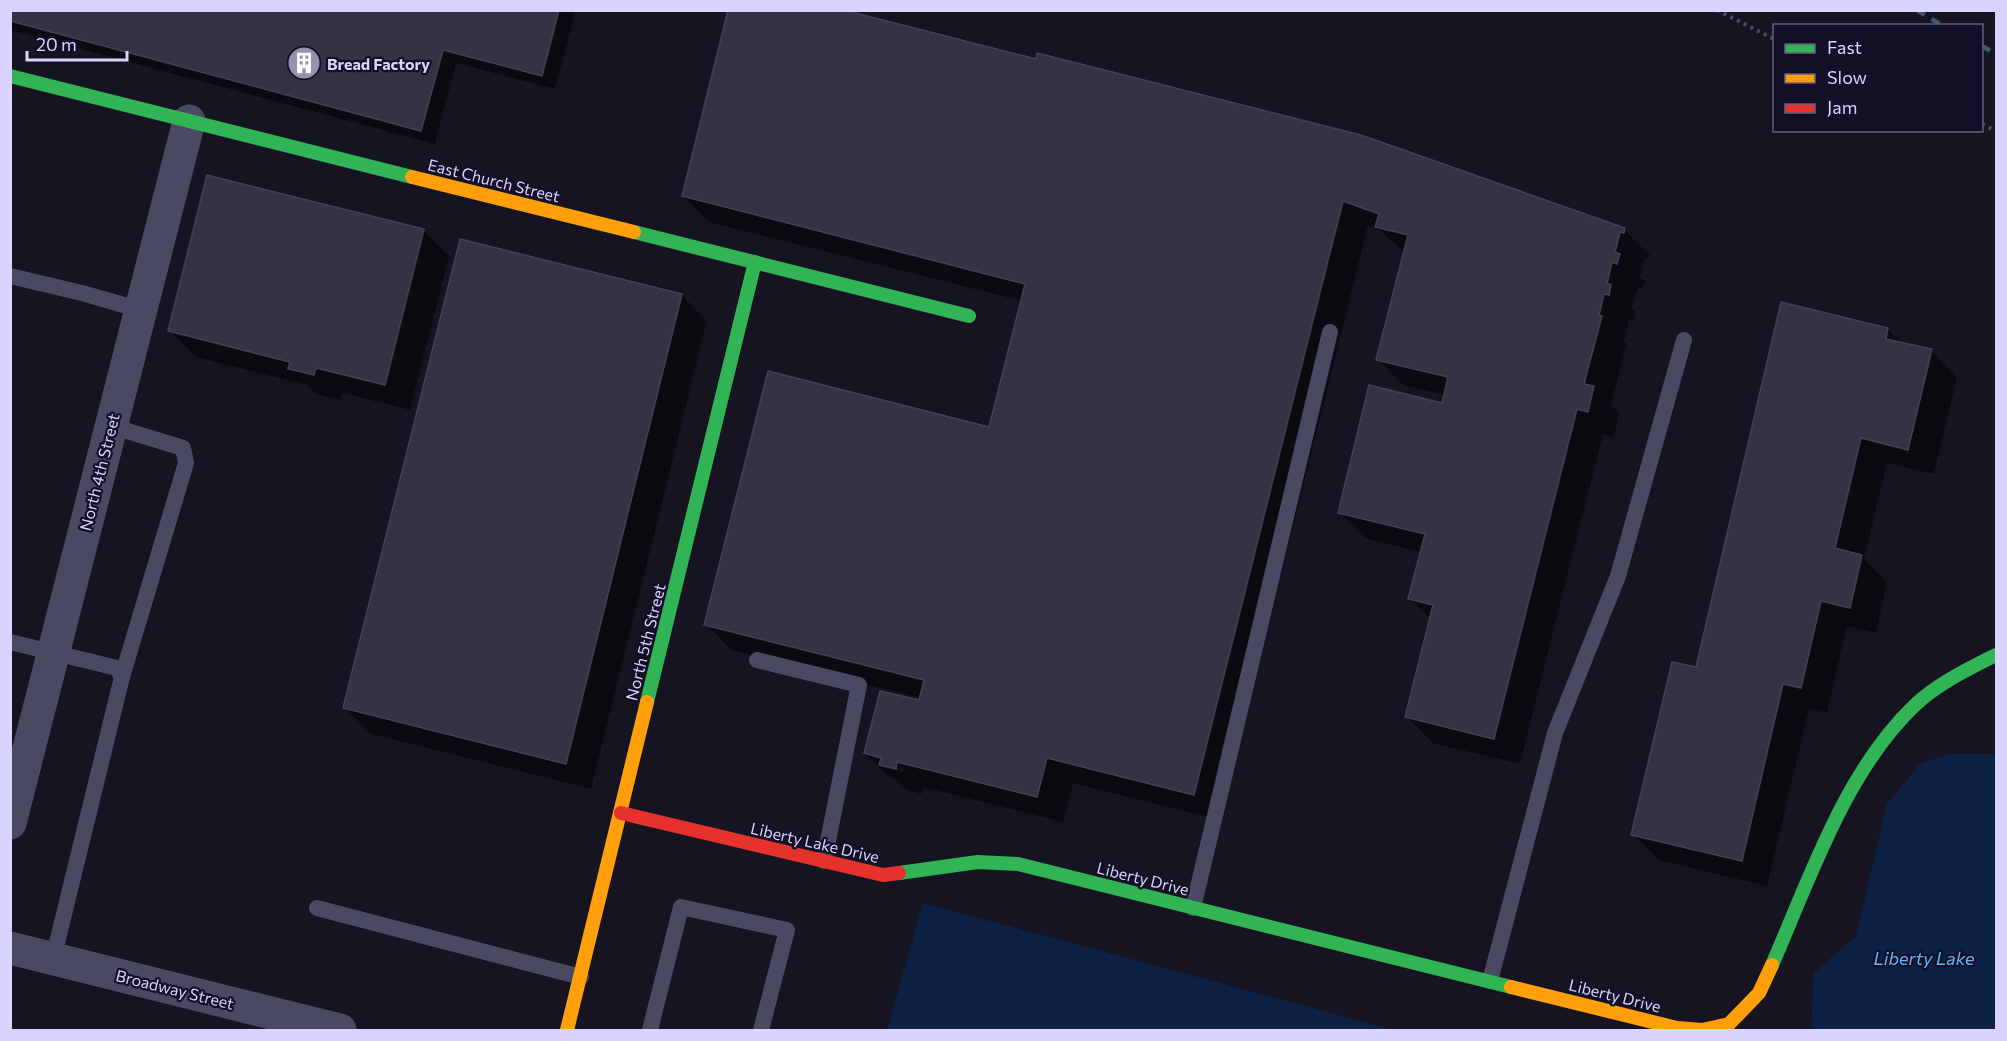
<svg xmlns="http://www.w3.org/2000/svg" width="2007" height="1041" font-family="Commissioner,sans-serif">
<style>
.water{fill:#0d2144}
.shadow{fill:#0007;fill-rule:evenodd}
.building{fill:#343243;stroke:#433f54;stroke-width:1.5}
.lines{fill:none;stroke-linecap:round;stroke-linejoin:round}
.path{stroke:#44505f;stroke-width:4;stroke-dasharray:3 4.5;stroke-linecap:butt}
.lane{stroke:#4a4962;stroke-width:16}
.street{stroke:#4a4962;stroke-width:33}
.fast{stroke:#30b455;stroke-width:14}
.slow{stroke:#ff9f0a;stroke-width:14}
.jam{stroke:#e5322d;stroke-width:14}
.rail{stroke:#43596b;stroke-width:4.5;stroke-dasharray:9 8;stroke-linecap:butt}
.labels{text-anchor:middle;dominant-baseline:central;stroke-width:4.5;stroke-linejoin:round;paint-order:stroke}
.poi-label{font-size:16px;font-weight:bold;fill:#d9d4ff;stroke:#130f26;text-anchor:start}
.street-label{font-size:16px;fill:#d9d4ff;stroke:#130f26}
.water-label{font-size:18px;font-style:italic;fill:#62b6ff;stroke:#130f26}
</style>
<rect width="100%" height="100%" fill="#161421"/>
<g class="water">
<path d="M1949,754H1996V1030H1811L1814,973L1856,936L1887,804L1921,763Z"/>
<path d="M923,903L1394,1030H887Z"/>
</g>
<g class="shadow">
<path d="M10,10H576L555,89L456,63L435,144L10,30Z"/>
<path d="M729,10L1624,230L1650,255L1649,258L1645,257L1640,277L1645,281L1642,289L1638,287L1632,308L1636,312L1634,320L1629,319L1624,341L1627,343L1611,405L1619,413L1614,437L1603,434L1520,764L1433,743L1407,717L1431,619L1410,599L1422,552L1365,538L1339,512L1443,405L1445,395L1403,385L1378,359L1405,253L1381,231L1368,226L1220,820L1073,783L1063,822L923,787L922,794L907,790L896,780L891,779L865,753L920,702L921,698L731,650L706,624L990,428L1022,301L709,222L683,196ZM892,766L904,769L903,772L892,769Z"/>
<path d="M423,230L449,256L410,410L342,393L340,400L316,394L307,385L196,357L170,331Z"/>
<path d="M461,241L682,295L707,321L591,789L371,734L345,708Z"/>
<path d="M1887,329L1903,344L1931,351L1957,377L1934,474L1887,463L1864,559L1887,582L1876,633L1847,626L1827,713L1809,709L1767,886L1659,860L1633,834L1697,669Z"/>
</g>
<g class="building">
<path d="M10,10H559L542,76L443,50L421,131L10,21Z"/>
<path d="M728,10H844L1036,59L1037,53L1361,135L1625,228L1624,233L1620,232L1615,252L1620,254L1617,264L1612,262L1607,283L1611,285L1609,295L1604,294L1599,315L1602,316L1584,384L1594,386L1588,412L1577,409L1494,739L1405,717L1433,605L1408,599L1425,534L1338,513L1369,385L1442,403L1448,377L1376,360L1408,235L1375,227L1379,214L1343,201L1194,795L1047,758L1037,797L897,762L896,769L879,765L881,758L864,753L880,691L919,700L924,680L704,625L768,371L989,427L1025,284L682,196Z"/>
<path d="M207,175L424,229L385,385L316,368L314,375L306,373L288,369L290,362L168,331Z"/>
<path d="M460,239L682,294L566,764L343,708Z"/>
<path d="M1781,302L1888,328L1886,339L1932,349L1908,450L1861,438L1835,548L1862,555L1850,608L1821,601L1801,688L1783,684L1742,861L1631,835L1672,662L1696,667Z"/>
</g>
<g class="lines">
<g class="path">
<path d="M1717,10L1774,39"/>
<path d="M1982,124L1996,131"/>
</g>
<g class="lane">
<path d="M10,276L82,293L141,310"/>
<path d="M111,426L183,448L186,463L122,677"/>
<path d="M10,642L117,668L122,677L53,959"/>
<path d="M757,660L859,685L824,861"/>
<path d="M317,908L581,977"/>
<path d="M1193,908L1330,332"/>
<path d="M1490,981L1555,733L1618,576L1684,340"/>
<path d="M650,1030L681,907L787,930L761,1030"/>
</g>
<g class="street">
<path d="M10,823L189,121"/>
<path d="M10,948L340,1030"/>
</g>
<g class="fast">
<path d="M10,76L412,177"/>
<path d="M634,232L969,316"/>
<path d="M647,702L755,262"/>
<path d="M899,873L978,862L1018,864L1511,987"/>
<path d="M1772,965C1810,878 1845,772 1914,706C1937,684 1968,669 1996,655"/>
</g>
<g class="slow">
<path d="M412,177L634,232"/>
<path d="M1511,987L1677,1028L1702,1030L1729,1024L1759,993L1772,965"/>
<path d="M567,1030L647,702"/>
</g>
<path class="jam" d="M621,813L883,875L899,873"/>
<g class="rail">
<path d="M1917,10L1943,26"/>
<path d="M1982,46L1996,54"/>
</g>
</g>
<defs>
<g id="building-disc" transform="scale(1.725)"><circle r="9.5" fill="#9591b1" stroke="#130f26"/><path d="M-4-6H4V6H1V3H-1V6H-4ZM-2.5-4.3h1.7v1.8h-1.7ZM.8-4.3h1.7v1.8H.8ZM-2.5-1h1.7V.8h-1.7ZM.8-1h1.7V.8H.8Z" fill="#fff"/></g>
</defs>
<g fill-rule="evenodd">
<use href="#building-disc" x="304" y="63"/>
</g>
<g class="labels">
<g class="poi-label">
<text x="327" y="63">Bread Factory</text>
</g>
<g class="street-label">
<text transform="translate(494 180) rotate(14)">East Church Street</text>
<text transform="translate(99 472) rotate(-76)">North 4th Street</text>
<text transform="translate(645 642) rotate(-76)">North 5th Street</text>
<text transform="translate(815 842) rotate(13)">Liberty Lake Drive</text>
<text transform="translate(1143 878) rotate(14)">Liberty Drive</text>
<text transform="translate(175 989) rotate(14)">Broadway Street</text>
<text transform="translate(1615 995) rotate(14)">Liberty Drive</text>
</g>
<g class="water-label">
<text x="1924" y="958">Liberty Lake</text>
</g>
</g>
<rect width="2007" height="1041" fill="none" stroke="#d9d4ff" stroke-width="24"/>
<rect x="1773" y="24" width="210" height="108" fill="#130f26" stroke="#625e7d" stroke-width="1.5"/>
<rect x="1785" y="44" width="30" height="9" fill="#30b455" stroke="#625e7d" stroke-width="1.5"/>
<text x="1827" y="54" font-size="18" fill="#d9d4ff">Fast</text>
<rect x="1785" y="74" width="30" height="9" fill="#ff9f0a" stroke="#625e7d" stroke-width="1.5"/>
<text x="1827" y="84" font-size="18" fill="#d9d4ff">Slow</text>
<rect x="1785" y="104" width="30" height="9" fill="#e5322d" stroke="#625e7d" stroke-width="1.5"/>
<text x="1827" y="114" font-size="18" fill="#d9d4ff">Jam</text>
<path d="M27 51v9h100v-9" fill="none" stroke="#d9d4ff" stroke-width="3"/>
<text x="36" y="51" font-size="18" fill="#d9d4ff" stroke="#130f26" stroke-width="4.5" paint-order="stroke">20 m</text>
</svg>
